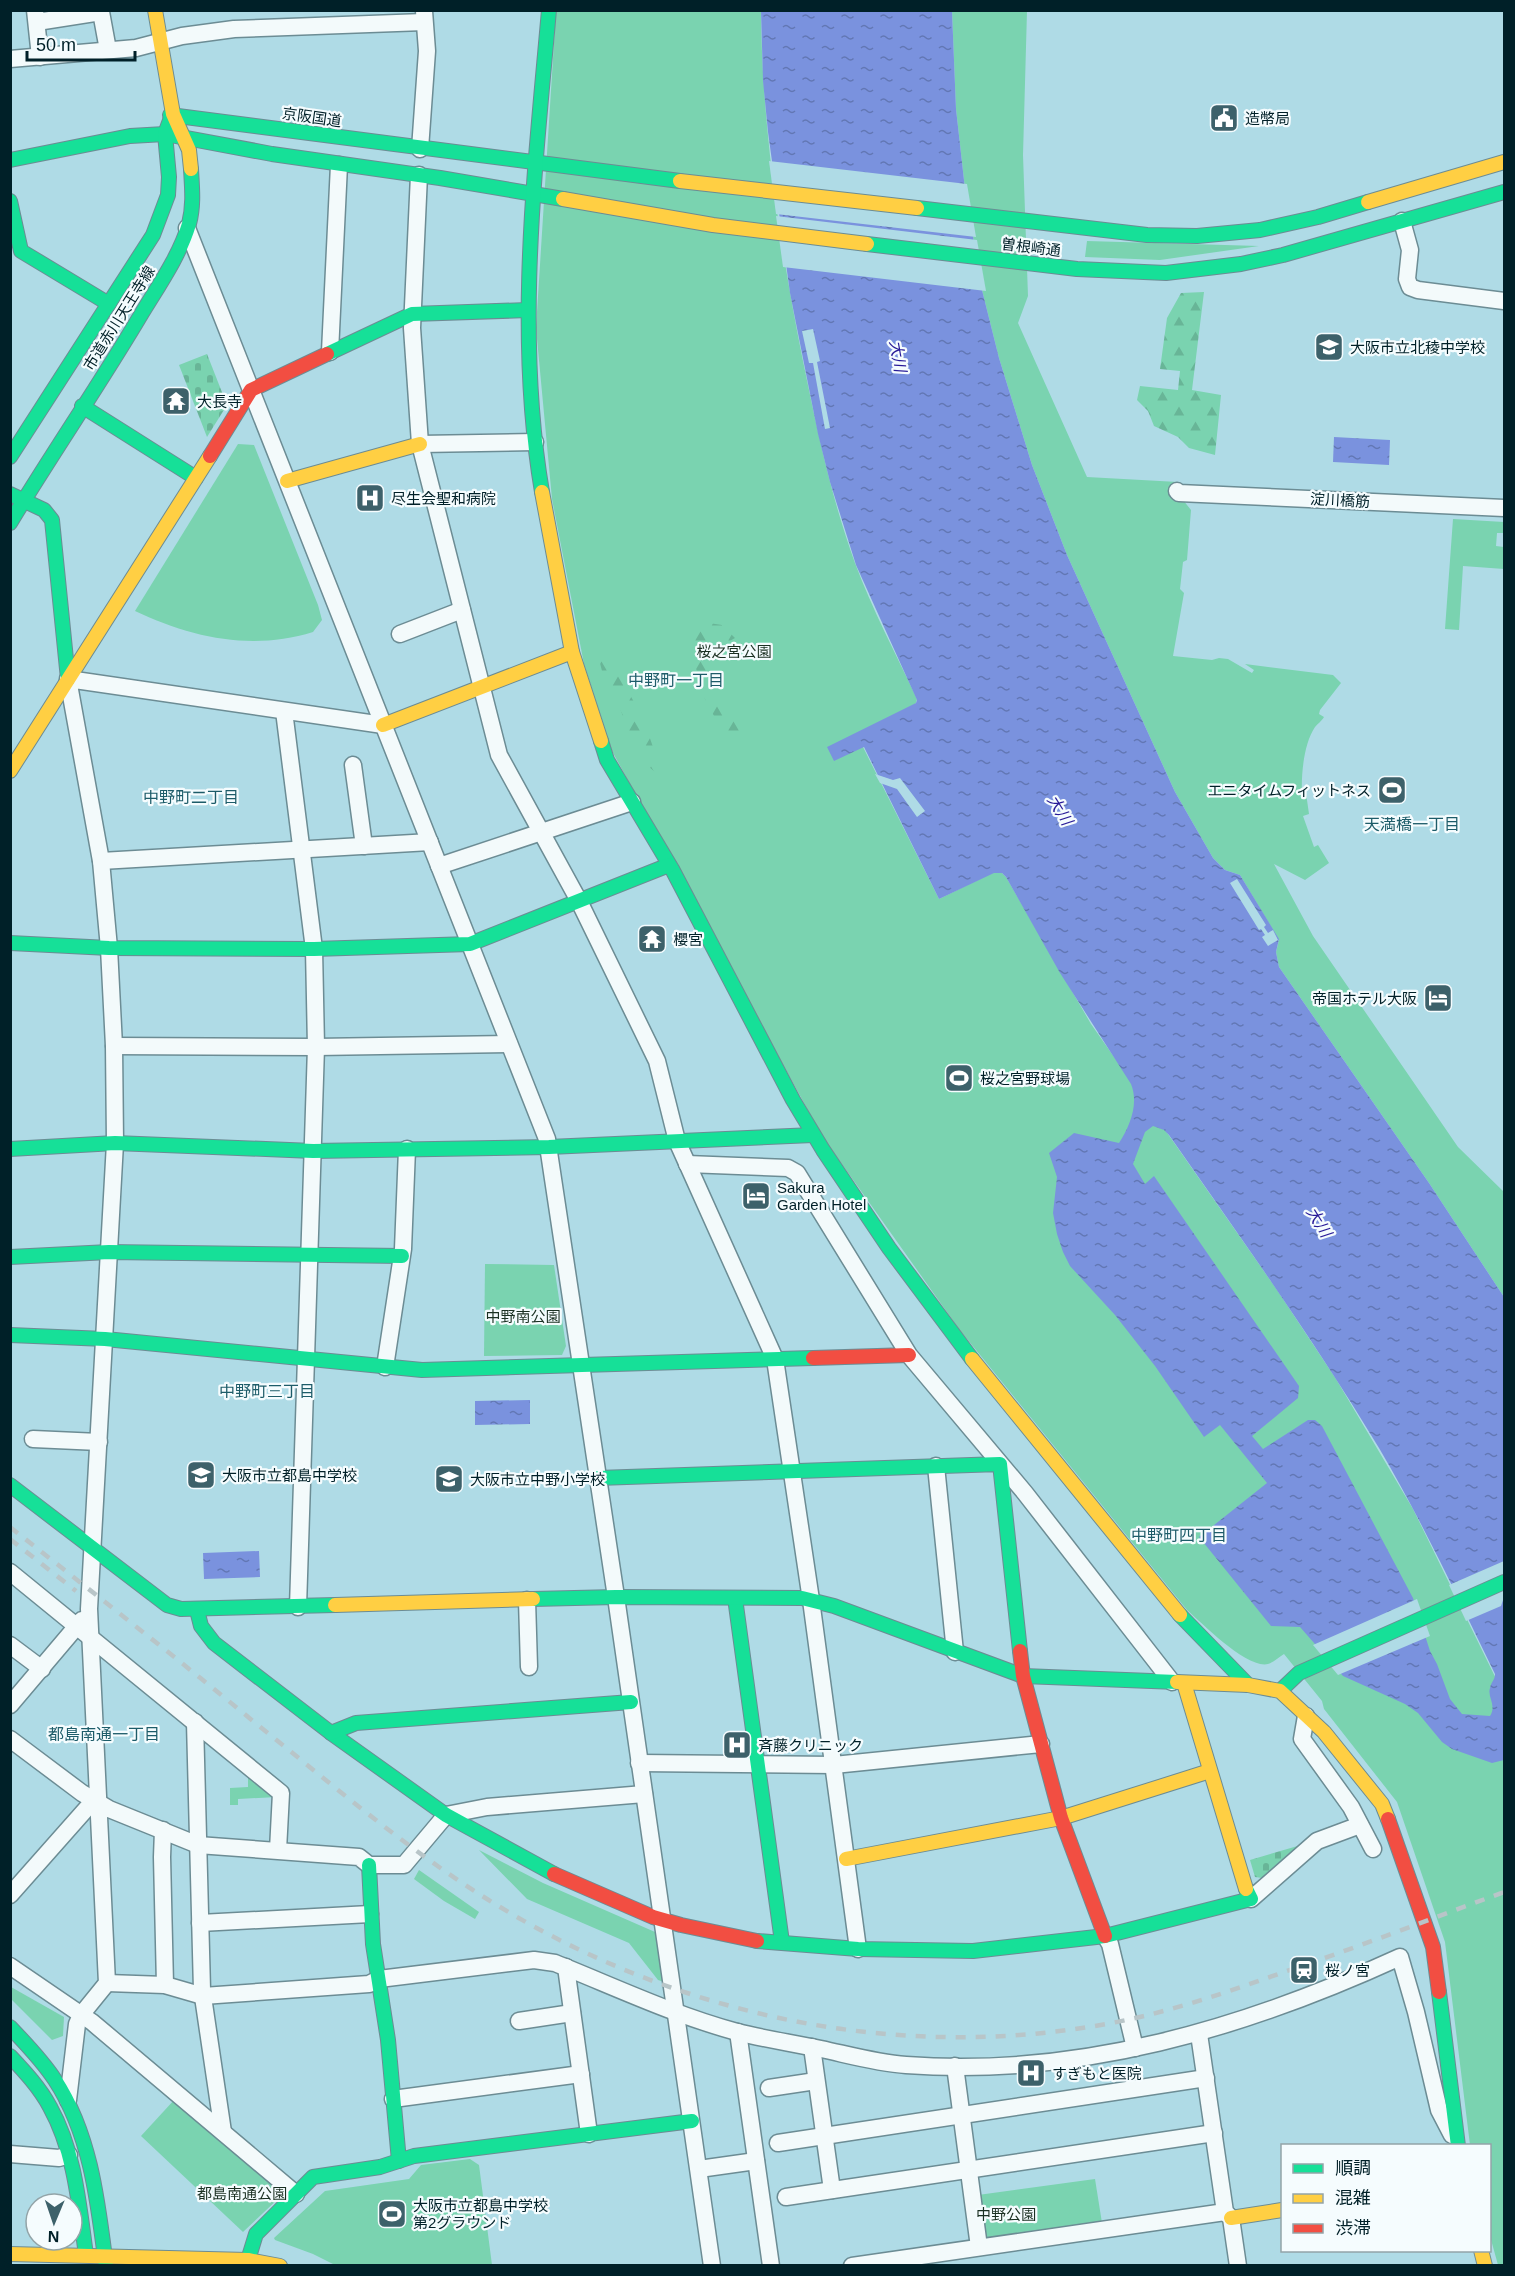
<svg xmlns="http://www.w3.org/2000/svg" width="1515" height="2276" font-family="Helvetica,'Noto Sans JP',sans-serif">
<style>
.green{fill:#7ad3b0}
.forest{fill:url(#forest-firs)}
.cemetery{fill:url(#cemetery-stones)}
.water{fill:url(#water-ripples);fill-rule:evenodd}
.pier{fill:#afdbe6}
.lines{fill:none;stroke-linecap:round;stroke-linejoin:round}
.street-casing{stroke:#6c8c94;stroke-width:19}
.fast-casing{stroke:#6c8c94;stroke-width:16}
.slow-casing{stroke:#6c8c94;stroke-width:16}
.jam-casing{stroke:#6c8c94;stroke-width:16}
.street{stroke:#f3fafb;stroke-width:16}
.fast{stroke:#16e098;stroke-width:14}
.slow{stroke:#ffcf43;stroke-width:14}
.jam{stroke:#f24e42;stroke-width:14}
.rail{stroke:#b8c5c8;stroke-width:4.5;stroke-dasharray:10 10;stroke-linecap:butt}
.labels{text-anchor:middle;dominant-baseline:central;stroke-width:4.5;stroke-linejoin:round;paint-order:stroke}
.street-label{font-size:15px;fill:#002028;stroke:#f5fcfe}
.poi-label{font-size:15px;fill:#002028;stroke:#f5fcfe;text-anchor:start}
.park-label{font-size:15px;fill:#1a3022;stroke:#f5fcfe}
.water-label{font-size:16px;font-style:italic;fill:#271997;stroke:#f5fcfe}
.neighbourhood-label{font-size:16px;fill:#1d5c69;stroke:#f5fcfe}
</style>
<defs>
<pattern id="forest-firs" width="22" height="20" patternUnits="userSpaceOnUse" patternTransform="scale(1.5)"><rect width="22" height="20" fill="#7ad3b0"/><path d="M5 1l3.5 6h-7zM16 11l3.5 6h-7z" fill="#68b597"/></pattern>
<pattern id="cemetery-stones" width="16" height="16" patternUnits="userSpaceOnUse" patternTransform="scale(1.5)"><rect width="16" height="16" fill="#7ad3b0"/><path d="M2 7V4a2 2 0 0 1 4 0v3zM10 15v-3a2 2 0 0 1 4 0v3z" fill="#68b597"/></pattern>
<pattern id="water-ripples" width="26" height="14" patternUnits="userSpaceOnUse" patternTransform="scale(1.5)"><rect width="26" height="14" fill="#7a92de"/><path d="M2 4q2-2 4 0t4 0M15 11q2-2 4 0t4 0" fill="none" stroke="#6277b4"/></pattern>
</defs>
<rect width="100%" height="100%" fill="#afdbe6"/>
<g class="green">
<path d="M556,11H761C762,128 780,246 803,361C817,429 831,497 855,563C872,609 896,654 917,699L916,703L863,747L939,899L994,872L1002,873L1006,877L1091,1024L1275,1287L1336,1379L1413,1509L1504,1695V2265H1498L1490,2236V2146L1470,2145L1445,1942L1397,1802L1324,1709L1322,1701L1284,1654C1279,1657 1274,1662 1268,1664C1247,1669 1203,1624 1187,1610L959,1329L822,1136L612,751L584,664L552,499L536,328Z"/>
<path d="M952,11H1027L1023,155L1028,296L1018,323L1087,477L1178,482L1177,499L1183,500L1191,510L1187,560L1183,562L1180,589L1184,593L1173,656L1212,660L1219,658L1228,659L1252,673L1254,670L1245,664L1333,675L1341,683L1320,710L1319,714L1324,717C1321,722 1318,723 1315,727C1304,743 1301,774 1302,793H1306L1309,814L1303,816L1314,847L1318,845L1329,863L1305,880L1274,864L1313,936L1458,1147L1504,1192V1297L1429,1183L1279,967L1276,952L1279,940L1240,875L1225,870L1213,858L1175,792L1067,555L1032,465L999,358L982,290L965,189L956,109Z"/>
<path d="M1087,241L1259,246L1160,260L1085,257Z"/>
<path d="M238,444L254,445L318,605L322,620L313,632C252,651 192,638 135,611Z"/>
<path d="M1453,519L1504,522V533H1497L1496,546L1504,547V569L1463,566L1459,630L1445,629Z"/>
<path d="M485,1264L554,1265L566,1346L562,1355L484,1356Z"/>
<path d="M248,1772L277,1797L238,1799V1805H230V1788L248,1787Z"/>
<path d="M479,1850L543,1883L655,1932L664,1982L658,1980L629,1943L527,1899Z"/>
<path d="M419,1870L479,1912L475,1919L444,1901L414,1879Z"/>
<path d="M11,1987L64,2017L63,2036L52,2040L11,1999Z"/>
<path d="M175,2099L280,2188L279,2198L243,2232L141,2136Z"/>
<path d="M470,2159L479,2165L492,2265H335L313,2254L275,2240L274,2238L325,2191L409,2179L421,2165Z"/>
<path d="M1095,2179L1102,2223L985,2240L978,2195Z"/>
</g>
<g class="forest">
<path d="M1204,292L1192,390L1221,395L1215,455L1189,448L1178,437L1154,426L1148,411L1137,400L1140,386L1178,390L1180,371L1160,369L1167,318L1181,293Z"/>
<path d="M702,622L722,625L735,638L721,646L727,663L721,702L738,725L749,730L740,743L730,746L705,699L688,641Z"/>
<path d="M599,659L610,660L642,716L658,761L655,772L640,759L615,696L602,671Z"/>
</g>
<g class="cemetery">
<path d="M207,354L227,405L207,437L179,365Z"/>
<path d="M1301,1845L1262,1878L1255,1877L1250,1860Z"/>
</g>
<g class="water">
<path d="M761,11H952L956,109L965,189L982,290L999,358L1032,465L1067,555L1175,792L1213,858L1225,870L1240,875L1279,939L1276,952L1279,967L1429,1183L1504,1297V1760L1492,1763L1452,1749L1442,1742L1418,1713L1405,1704L1343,1676L1300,1627L1271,1626L1199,1537L1267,1483L1220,1425L1204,1437L1155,1366L1115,1315L1070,1266L1063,1252L1057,1234L1053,1213L1057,1177L1049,1153L1074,1133L1119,1143C1130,1126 1139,1104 1131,1084L1060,973L1006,877L1002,873H994L939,899L864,747L834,761L827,747L916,703L917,700L856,565L830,482L818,434L790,293L768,132L763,81ZM1153,1126L1164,1130L1169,1135C1241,1238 1314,1340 1379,1448C1422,1521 1458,1598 1495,1674C1495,1680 1491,1682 1490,1688C1487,1697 1497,1705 1490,1716L1462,1714L1450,1699L1437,1664L1430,1651L1413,1598L1322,1426L1315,1420H1308L1263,1449L1252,1436L1298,1398L1299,1386L1154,1176L1145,1184L1133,1164L1145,1132Z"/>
<path d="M1334,437L1390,440L1389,465L1333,462Z"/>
<path d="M530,1400V1424L475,1425V1401Z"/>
<path d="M259,1551L260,1577L204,1579L203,1553Z"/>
</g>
<g class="pier">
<path d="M769,161L967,184L976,237L776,214Z"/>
<path d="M776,216L977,240L986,291L783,267Z"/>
<path d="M813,329L820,361L817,362L830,428L825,429L813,363H809L802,331Z"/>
<path d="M875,774L893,780L900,778L925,811L917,817L897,789L880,783Z"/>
<path d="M1237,879L1266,925L1264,927L1268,933L1273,930L1278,940L1268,946L1262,937L1265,935L1261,929L1259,930L1230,883Z"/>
<path d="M1504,1561V1597L1501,1606L1466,1621L1449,1585Z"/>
<path d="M1417,1599L1430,1636L1338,1675L1313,1645Z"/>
</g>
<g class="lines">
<g class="street-casing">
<g id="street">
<path d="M35,10L40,57"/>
<path d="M37,22L101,12L108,50"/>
<path d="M10,59L136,48L182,36L234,29L424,22"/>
<path d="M420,149L427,51L424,11"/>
<path d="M419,175L412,328L420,444L499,755L579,901L657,1061L677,1141L775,1359L811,1600L858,1949"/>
<path d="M1402,221L1410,250L1407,279L1410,287L1418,290L1504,301"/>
<path d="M187,228L547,1139L616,1597L712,2266"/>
<path d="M330,352L339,165"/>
<path d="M420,444L535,442"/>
<path d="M1177,491L1179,493L1504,508"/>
<path d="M400,634L462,610"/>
<path d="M284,711L314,949L316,1047L298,1607"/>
<path d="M353,765L364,846"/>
<path d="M101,861L430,842"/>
<path d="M439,866L632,802"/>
<path d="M114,1046L316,1047L509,1044"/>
<path d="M687,1164L788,1168L797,1173L909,1355L1025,1493L1172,1682"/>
<path d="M385,1367L403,1249L407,1149"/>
<path d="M33,1439L99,1442"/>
<path d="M936,1466L955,1652"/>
<path d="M10,1572L281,1793L278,1850"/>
<path d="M527,1600L529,1667"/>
<path d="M10,1645L42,1669"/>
<path d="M10,1705L82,1620"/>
<path d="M1306,1716L1302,1739L1351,1807L1373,1849"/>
<path d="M195,1722L202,1990L223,2132"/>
<path d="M10,1739L82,1793L109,1809L198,1845L359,1857L369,1865H404L446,1815L487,1807L644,1794"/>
<path d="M639,1763L834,1765L1041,1744"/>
<path d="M163,1830L162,1857L165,1985"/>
<path d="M10,1895L87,1808L98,1803"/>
<path d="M1251,1899L1317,1841L1360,1825"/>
<path d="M200,1923L370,1914"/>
<path d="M1105,1936L1110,1944L1135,2048"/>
<path d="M10,1966L92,2022L296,2194"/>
<path d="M566,1967L589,2134"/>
<path d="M107,1983L165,1985L203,1996L369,1984L379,1979L534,1960L555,1963C615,1987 674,2015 737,2032C764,2039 793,2043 821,2049C849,2055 877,2063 906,2065C1078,2078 1245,2028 1400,1957L1416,2012L1439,2110L1452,2135"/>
<path d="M519,2021L572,2013"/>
<path d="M738,2032L771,2266"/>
<path d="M1199,2034L1225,2212L1231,2218L1238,2266"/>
<path d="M812,2047L832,2190"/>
<path d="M955,2066L979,2247"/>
<path d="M769,2088L816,2081"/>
<path d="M393,2099L581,2074"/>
<path d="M68,2100L77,2024L81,2015L107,1983L89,1609L115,1143L114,1046L109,948L101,861L68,679L383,725"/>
<path d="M778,2143L1206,2078"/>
<path d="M10,2154L59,2158L69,2155"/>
<path d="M699,2169L756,2161"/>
<path d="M786,2197L1214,2133"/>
<path d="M852,2266L1225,2212"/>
</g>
</g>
<g class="fast-casing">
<g id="fast">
<path d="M170,115L680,181"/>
<path d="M10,160L130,136L165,134L272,154L440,178L563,199"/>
<path d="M10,201L21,251L109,304"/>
<path d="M917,208L1147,235L1197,236L1260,230L1318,217L1368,202"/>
<path d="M867,244L1077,269L1166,273L1241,264L1283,255L1504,192"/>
<path d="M327,354L412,314L528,310"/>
<path d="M82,406L196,478"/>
<path d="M10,457L153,235L168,195L169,177L165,134L172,115"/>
<path d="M542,492C515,333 535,170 549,10"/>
<path d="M10,494L44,510L52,520L68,679"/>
<path d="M10,523C53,452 100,384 142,313C159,285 180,255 189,224C194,205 192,187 191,169"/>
<path d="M601,741L607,760L672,869L793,1100L823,1150L889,1248L972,1359"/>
<path d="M10,943L109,948L314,949L470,944L669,865"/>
<path d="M10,1149L115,1143L313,1151L549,1147L813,1135"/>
<path d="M10,1257L109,1252L402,1256"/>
<path d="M10,1335L105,1339L422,1370L813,1358"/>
<path d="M598,1478L1000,1464L1020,1651"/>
<path d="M10,1485L167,1605L181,1609L335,1605"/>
<path d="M735,1598L782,1942"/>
<path d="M533,1599L616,1597L802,1598L834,1606L1023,1676L1177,1682"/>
<path d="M197,1610L201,1626L214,1643L331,1733L446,1815L554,1874"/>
<path d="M1180,1615L1248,1685"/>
<path d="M1280,1691L1299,1673L1504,1582"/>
<path d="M331,1733L356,1723L631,1702"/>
<path d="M369,1865L373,1944L388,2040L399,2161"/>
<path d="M757,1941L858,1949L973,1951L1105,1936L1251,1899L1246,1889"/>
<path d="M1439,1992L1458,2146"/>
<path d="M10,2027C26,2044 42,2060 55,2080C91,2135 98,2203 106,2266"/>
<path d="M10,2056C25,2072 40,2088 50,2107C75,2152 79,2205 86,2255"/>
<path d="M248,2260L256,2234L313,2177L380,2167L414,2156L692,2121"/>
</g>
</g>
<g class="slow-casing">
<g id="slow">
<path d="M155,10L173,114L189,150L191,169"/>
<path d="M680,181L917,208"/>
<path d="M563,199L713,225L867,244"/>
<path d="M1368,202L1504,162"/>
<path d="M287,481L420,444"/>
<path d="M542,492L572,652L601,741"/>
<path d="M383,725L572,652"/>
<path d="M10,771L210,456"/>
<path d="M972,1359L1180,1615"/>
<path d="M335,1605L533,1599"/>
<path d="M1177,1682L1248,1685L1280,1691L1324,1732L1382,1804L1388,1819"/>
<path d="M1184,1683L1246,1889"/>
<path d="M846,1859L1061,1818L1210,1771"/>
<path d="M1231,2218L1282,2210"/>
<path d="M1481,2250L1485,2266"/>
<path d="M10,2254L248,2260L280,2266"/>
</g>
</g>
<g class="jam-casing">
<g id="jam">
<path d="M210,456L251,390L327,354"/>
<path d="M813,1358L909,1355"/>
<path d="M1020,1651L1023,1676L1061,1818L1105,1936"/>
<path d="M1388,1819L1433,1947L1439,1992"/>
<path d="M554,1874L653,1917L681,1925L757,1941"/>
</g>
</g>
<use href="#street" class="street"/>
<use href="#fast" class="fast"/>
<use href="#slow" class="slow"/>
<use href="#jam" class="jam"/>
<g class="rail">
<path d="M10,1527C91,1591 173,1655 253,1721C329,1782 404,1847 487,1899C671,2014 892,2063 1106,2024C1167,2013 1225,1993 1284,1972C1358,1947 1431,1919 1504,1892"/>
<path d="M10,1539L76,1591"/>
</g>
</g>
<defs>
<g id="civic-square" transform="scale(1.5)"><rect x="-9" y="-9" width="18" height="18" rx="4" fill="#3d616a" stroke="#f5fcfe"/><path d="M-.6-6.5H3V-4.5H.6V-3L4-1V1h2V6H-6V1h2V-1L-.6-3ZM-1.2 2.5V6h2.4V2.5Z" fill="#fff"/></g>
<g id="school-square" transform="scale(1.5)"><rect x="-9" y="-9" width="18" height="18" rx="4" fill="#3d616a" stroke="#f5fcfe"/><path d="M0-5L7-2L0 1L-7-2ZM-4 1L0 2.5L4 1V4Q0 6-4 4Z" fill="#fff"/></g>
<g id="temple-square" transform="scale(1.5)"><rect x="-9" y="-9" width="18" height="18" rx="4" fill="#3d616a" stroke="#f5fcfe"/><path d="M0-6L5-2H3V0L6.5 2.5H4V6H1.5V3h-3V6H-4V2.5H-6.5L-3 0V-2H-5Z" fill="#fff"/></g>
<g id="hospital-square" transform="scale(1.5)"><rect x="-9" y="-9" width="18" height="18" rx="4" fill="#3d616a" stroke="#f5fcfe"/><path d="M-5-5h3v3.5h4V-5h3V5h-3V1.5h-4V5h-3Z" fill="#fff"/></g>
<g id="stadium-square" transform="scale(1.5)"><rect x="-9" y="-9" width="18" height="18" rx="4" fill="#3d616a" stroke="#f5fcfe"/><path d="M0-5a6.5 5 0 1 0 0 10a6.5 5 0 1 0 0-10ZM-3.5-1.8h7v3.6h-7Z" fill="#fff"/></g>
<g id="hotel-square" transform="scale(1.5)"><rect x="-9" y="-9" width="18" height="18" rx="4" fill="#3d616a" stroke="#f5fcfe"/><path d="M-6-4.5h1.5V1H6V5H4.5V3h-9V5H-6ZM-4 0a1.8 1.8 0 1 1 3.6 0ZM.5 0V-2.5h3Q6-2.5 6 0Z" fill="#fff"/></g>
<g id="station-square" transform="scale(1.5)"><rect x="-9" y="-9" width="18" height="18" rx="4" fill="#3d616a" stroke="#f5fcfe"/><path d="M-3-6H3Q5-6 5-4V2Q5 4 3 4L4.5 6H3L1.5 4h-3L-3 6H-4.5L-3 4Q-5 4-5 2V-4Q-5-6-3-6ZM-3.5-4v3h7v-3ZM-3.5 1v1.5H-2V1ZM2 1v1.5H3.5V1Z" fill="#fff"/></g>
</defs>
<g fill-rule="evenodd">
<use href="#civic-square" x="1224" y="118"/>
<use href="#school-square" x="1329" y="347"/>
<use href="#temple-square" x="176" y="401"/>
<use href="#hospital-square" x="370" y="498"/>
<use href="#stadium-square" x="1392" y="790"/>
<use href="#temple-square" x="652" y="939"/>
<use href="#hotel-square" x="1438" y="998"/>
<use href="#stadium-square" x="959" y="1078"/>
<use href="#hotel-square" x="756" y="1196"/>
<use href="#school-square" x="201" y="1475"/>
<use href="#school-square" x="449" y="1479"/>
<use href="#hospital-square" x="737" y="1745"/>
<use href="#station-square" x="1304" y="1970"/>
<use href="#hospital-square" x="1031" y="2073"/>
<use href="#stadium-square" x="392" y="2214"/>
</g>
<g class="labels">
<g class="street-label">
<text transform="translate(312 117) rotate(8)">京阪国道</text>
<text transform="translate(1031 247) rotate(7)">曽根崎通</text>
<text transform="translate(119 318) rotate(-58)">市道赤川天王寺線</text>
<text transform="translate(1340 500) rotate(3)">淀川橋筋</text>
</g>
<g class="poi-label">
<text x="1245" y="118">造幣局</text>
<text x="1350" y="347">大阪市立北稜中学校</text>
<text x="197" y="401">大長寺</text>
<text x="391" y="498">尽生会聖和病院</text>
<text x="1371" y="790" text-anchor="end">エニタイムフィットネス</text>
<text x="673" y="939">櫻宮</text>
<text x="1417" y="998" text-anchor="end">帝国ホテル大阪</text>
<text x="980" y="1078">桜之宮野球場</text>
<text x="777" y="1187">Sakura<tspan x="777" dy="17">Garden Hotel</tspan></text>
<text x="222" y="1475">大阪市立都島中学校</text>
<text x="470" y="1479">大阪市立中野小学校</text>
<text x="758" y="1745">斉藤クリニック</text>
<text x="1325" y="1970">桜ノ宮</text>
<text x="1052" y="2073">すぎもと医院</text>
<text x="413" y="2205">大阪市立都島中学校<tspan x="413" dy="17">第2グラウンド</tspan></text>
</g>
<g class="park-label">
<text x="734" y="651">桜之宮公園</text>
<text x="523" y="1316">中野南公園</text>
<text x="242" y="2193">都島南通公園</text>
<text x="1006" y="2214">中野公園</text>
</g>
<g class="water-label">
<text transform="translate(898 356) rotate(80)">大川</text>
<text transform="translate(1060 810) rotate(58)">大川</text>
<text transform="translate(1319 1222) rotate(58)">大川</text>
</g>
<g class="neighbourhood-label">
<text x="676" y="680">中野町一丁目</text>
<text x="191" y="797">中野町二丁目</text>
<text x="1412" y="824">天満橋一丁目</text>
<text x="267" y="1391">中野町三丁目</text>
<text x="1179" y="1535">中野町四丁目</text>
<text x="104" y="1734">都島南通一丁目</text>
</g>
</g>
<rect width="1515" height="2276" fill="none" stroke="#002028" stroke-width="24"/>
<rect x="1281" y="2144" width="210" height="108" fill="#f5fcfe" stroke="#93a4a8" stroke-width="1.5"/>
<rect x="1293" y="2164" width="30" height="9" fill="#16e098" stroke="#93a4a8" stroke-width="1.5"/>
<text x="1335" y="2174" font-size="18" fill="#002028">順調</text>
<rect x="1293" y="2194" width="30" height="9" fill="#ffcf43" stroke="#93a4a8" stroke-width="1.5"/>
<text x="1335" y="2204" font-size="18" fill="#002028">混雑</text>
<rect x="1293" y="2224" width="30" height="9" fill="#f24e42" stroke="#93a4a8" stroke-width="1.5"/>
<text x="1335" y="2234" font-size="18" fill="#002028">渋滞</text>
<g transform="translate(54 2222) rotate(182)"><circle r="28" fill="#f5fcfe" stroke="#93a4a8" stroke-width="1.5"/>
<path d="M0-4.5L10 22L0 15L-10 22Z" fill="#3d616a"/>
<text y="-9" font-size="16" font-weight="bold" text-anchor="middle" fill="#002028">N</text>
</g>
<path d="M27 51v9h108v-9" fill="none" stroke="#002028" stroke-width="3"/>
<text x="36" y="51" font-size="18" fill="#002028" stroke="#f5fcfe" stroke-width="4.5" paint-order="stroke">50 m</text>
</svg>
